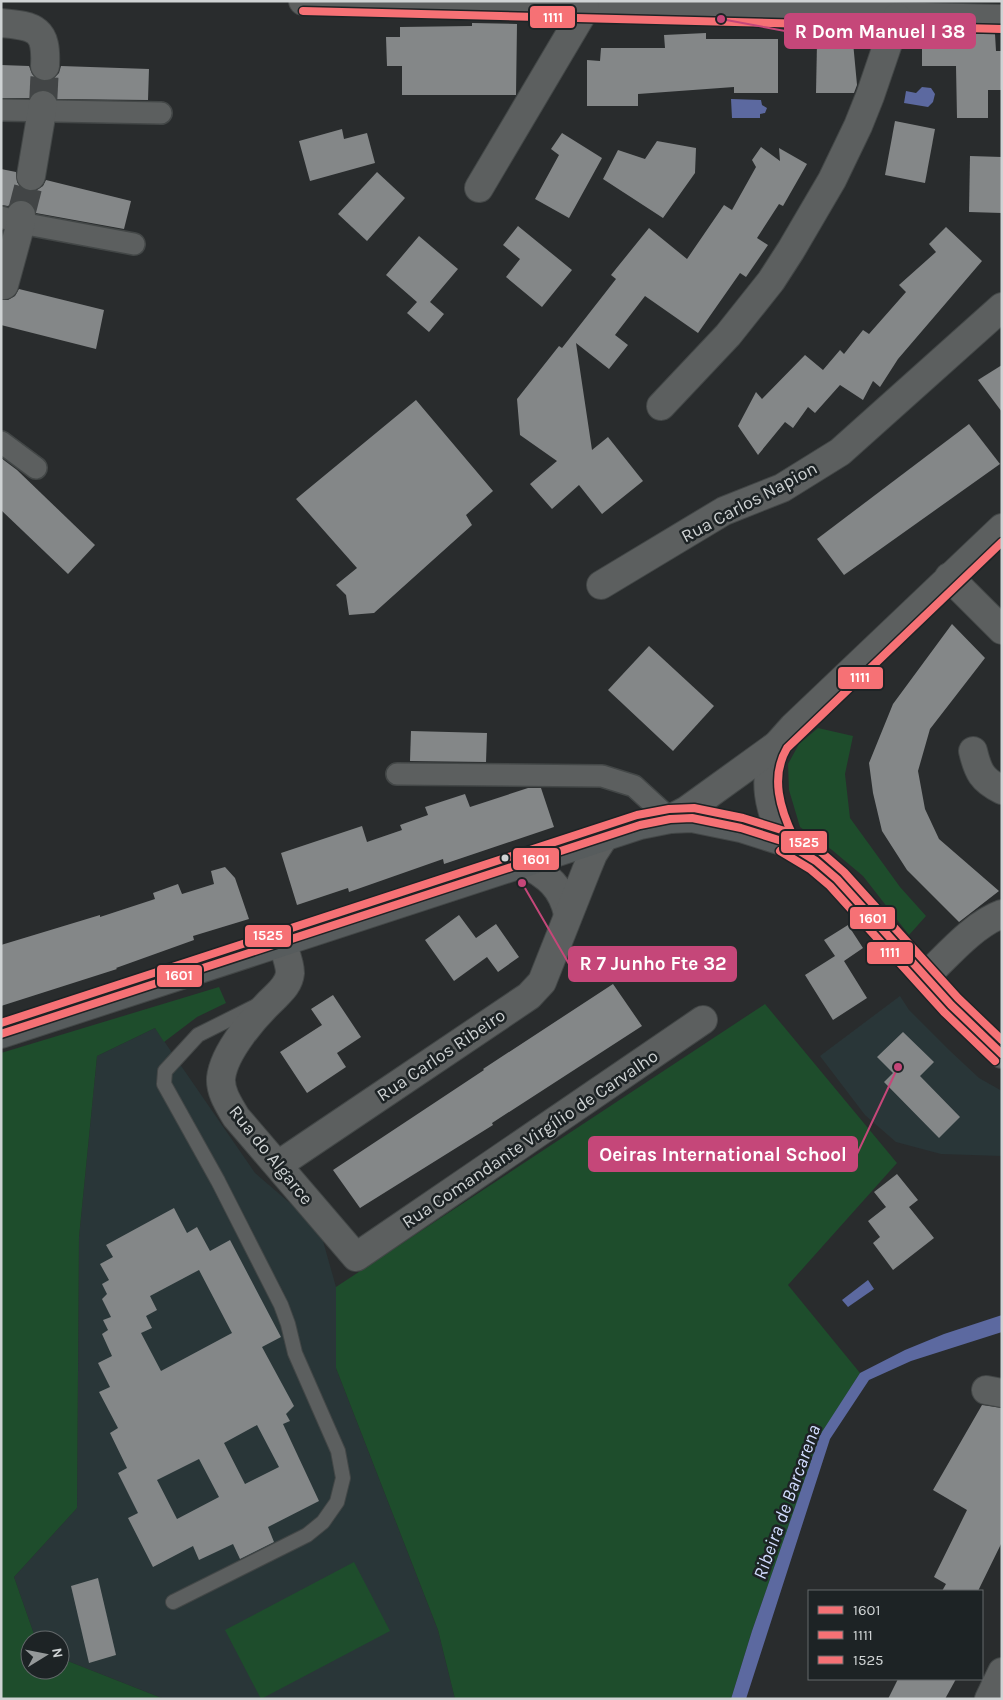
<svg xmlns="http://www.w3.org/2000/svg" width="1003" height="1700" font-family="Karla,sans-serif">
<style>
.built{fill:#293638}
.green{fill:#1e4d2c}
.water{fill:#5c69a0}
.building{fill:#848788;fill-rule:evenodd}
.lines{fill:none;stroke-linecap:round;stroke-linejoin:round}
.minor-tunnel{stroke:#424546;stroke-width:28;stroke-dasharray:28 14;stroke-linecap:butt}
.service-casing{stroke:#434747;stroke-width:16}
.pedestrian-casing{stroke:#434747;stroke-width:24}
.minor-casing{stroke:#434747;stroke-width:30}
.tertiary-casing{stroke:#434747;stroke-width:30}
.secondary-casing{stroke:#434747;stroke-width:30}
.service{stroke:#5c5f5f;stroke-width:14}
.pedestrian{stroke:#5c5f5f;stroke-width:21}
.minor{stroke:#5c5f5f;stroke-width:28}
.tertiary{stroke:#5c5f5f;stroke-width:28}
.secondary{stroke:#575c5d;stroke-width:28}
.bus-1-casing{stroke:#1d2325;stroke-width:11}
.bus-2-casing{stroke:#1d2325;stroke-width:11}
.bus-3-casing{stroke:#1d2325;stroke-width:11}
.bus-1{stroke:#f67175;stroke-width:8}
.bus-2{stroke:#f67175;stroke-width:8}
.bus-3{stroke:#f67175;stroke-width:8}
.bus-dot{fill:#cfd3d4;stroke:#1d2325;stroke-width:2}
.labels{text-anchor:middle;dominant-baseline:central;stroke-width:5;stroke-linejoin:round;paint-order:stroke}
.street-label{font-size:18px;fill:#cfd3d4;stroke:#1d2325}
.water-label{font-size:19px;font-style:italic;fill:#d1dbfe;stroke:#1d2325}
.leader{fill:none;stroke:#c54779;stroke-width:2}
.callout-dot{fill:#c54779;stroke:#1d2325;stroke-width:2}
.callout{fill:#c54779;stroke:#c54779;stroke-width:2}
.callout-label{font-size:19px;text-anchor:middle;font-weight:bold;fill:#fff}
.line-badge{stroke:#1d2325;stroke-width:2}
.badge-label{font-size:14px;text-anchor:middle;font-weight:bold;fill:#fff}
</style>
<rect width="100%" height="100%" fill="#292c2d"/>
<g class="built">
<path d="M900,996L909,1010L949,1050L979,1078L1002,1091V1156L941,1154L896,1142L865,1115L820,1056Z"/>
<path d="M155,1028L255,1173L298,1210L323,1241L336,1287V1368L438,1630L455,1699H164L60,1658V1640H36L14,1577L77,1508L79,1237L97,1056Z"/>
</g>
<g class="green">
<path d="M818,728L853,736L845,774L850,818L900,887L926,916L909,935L863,876L832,850L800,827L789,790L788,764L799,744Z"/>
<path d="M219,987L226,1003L197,1017L164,1042L155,1028L97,1056L79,1237L77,1508L14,1577L36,1640H30V1670H60V1658L164,1699H1V1053Z"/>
<path d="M765,1004L897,1163L788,1285L860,1373L820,1436L752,1631L731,1699H455L438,1630L336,1368V1287Z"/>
<path d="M354,1562L390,1631L261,1699L225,1630Z"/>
</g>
<g class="water">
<path d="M922,87L931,88L935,94L933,102L928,107L904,103L906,91L916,93Z"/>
<path d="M731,99L761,100L762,105L767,108L765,113L760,114V118H732Z"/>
<path d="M868,1280L874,1289L848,1307L842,1300Z"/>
<path d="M1002,1315V1332L911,1361L869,1380L830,1439L746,1699H731L752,1631L820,1435L860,1373L905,1350L944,1334Z"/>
</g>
<g class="building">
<path d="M472,23L517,24L516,95H402V66H387L386,37H400V27L472,26Z"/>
<path d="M706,33V39H778V93H734V87L638,94V106H587V60L600,61L601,48H665L664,35Z"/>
<path d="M938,33L995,34L996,51H1002V90H988V118H957L956,66H922V47H938Z"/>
<path d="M853,42L857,85L854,93H816L817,43Z"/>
<path d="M1,65L29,66L32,74L38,80L44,82L53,79L59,73L61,66L149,69L148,100L57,99L53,93L45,90L37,91L30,98H1Z"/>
<path d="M895,121L935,129L925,183L885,175Z"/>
<path d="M342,129L344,139L367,133L375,163L310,181L299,141Z"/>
<path d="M562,133L602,158L569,218L535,199L559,155L551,149Z"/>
<path d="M657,141L696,148L695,173L663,218L603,179L618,150L645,159Z"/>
<path d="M761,147L780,161L779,148L807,164L783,206L779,204L757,238L768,245L746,277L740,273L698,333L645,296L615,335L628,345L609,369L576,343L592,450L608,437L643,481L602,514L579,485L552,509L530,484L557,461L520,435L517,399L559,346L562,348L616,279L611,275L649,228L687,259L724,205L732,210L756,167L752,160Z"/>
<path d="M970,156L1002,157V213L969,212Z"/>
<path d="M1,169L16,172L17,182L21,188L28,191L37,190L43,186L46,180L131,201L124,229L36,213L34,207L29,202L21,199L14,201L8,206L1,205Z"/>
<path d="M377,172L405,198L367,241L338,214Z"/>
<path d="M518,226L572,270L542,307L506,277L520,259L503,245Z"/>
<path d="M946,227L982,261L898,359L880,387L873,381L863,400L840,385L815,413L808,407L793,428L785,422L758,455L738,426L756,392L762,399L805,355L823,370L840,350L844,354L863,330L869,334L906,292L899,285L936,252L929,244Z"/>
<path d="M419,236L458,269L430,302L444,314L429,332L407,313L417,302L386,275Z"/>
<path d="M19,289L104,310L96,349L1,325V300H8L15,296Z"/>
<path d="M1002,365V412L978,380Z"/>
<path d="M416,400L493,491L466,515L472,525L374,613L349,615L346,595L336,585L357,568L296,499Z"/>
<path d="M969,424L1000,464L844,575L817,539Z"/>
<path d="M1,458L17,470L95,545L68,574L1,510Z"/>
<path d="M952,624L985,658L930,729L918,771L925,809L939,839L999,891L959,922L907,870L882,831L873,793L869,763L893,704Z"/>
<path d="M649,646L714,706L673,751L608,690Z"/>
<path d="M411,731L487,733L486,762L410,761Z"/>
<path d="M528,788H541L554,827L444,864L443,859L349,892L348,888L297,905L281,853L362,826L367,842L402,830L400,825L428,815L425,807L465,794L470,807Z"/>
<path d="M225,867L235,878L249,919L193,936L194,940L116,968L117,969L1,1006V945L100,915V917L155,899L153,893L178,884L182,894L214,884L211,871Z"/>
<path d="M459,915L476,938L496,924L519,957L498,972L487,957L454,981L425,940Z"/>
<path d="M848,925L863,948L844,961L867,998L833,1020L805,975L835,956L824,940Z"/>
<path d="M613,984L642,1026L492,1123L493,1125L360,1208L333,1170L484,1070L483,1069Z"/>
<path d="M333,995L361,1037L337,1053L346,1067L307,1093L280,1052L322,1025L311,1009Z"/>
<path d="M903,1032L934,1062L920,1076L960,1117L939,1138L884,1082L893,1073L877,1057Z"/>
<path d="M897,1174L918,1200L909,1207L934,1238L893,1270L873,1243L880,1237L868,1221L886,1207L874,1192Z"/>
<path d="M174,1208L187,1233L197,1227L210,1251L230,1240L281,1337L262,1347L294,1406L286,1414L290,1421L283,1424L319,1501L268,1527L274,1542L240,1559L233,1544L199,1560L193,1546L153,1567L128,1518L138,1513L118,1473L127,1468L110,1433L118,1428L99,1392L110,1387L98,1363L112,1356L102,1334L108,1330L103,1320L111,1317L102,1299L107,1294L102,1284L109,1280L100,1264L113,1257L106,1245ZM199,1270L232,1333L161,1371L141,1333L152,1328L146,1316L157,1310L150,1296ZM257,1425L279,1467L245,1484L224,1443ZM199,1459L219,1497L177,1519L157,1480Z"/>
<path d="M982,1405L1002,1408V1542L978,1591H942L946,1584L934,1577L967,1510L933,1490Z"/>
<path d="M98,1578L116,1655L89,1663L71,1586Z"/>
<path d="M898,1679H956L945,1699H888Z"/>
</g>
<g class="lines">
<g class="minor-tunnel">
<path d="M43,105L45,66"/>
<path d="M21,215L31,176"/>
</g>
<g class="service-casing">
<path id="service" d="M173,1602L307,1535L323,1522L337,1502L343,1478L338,1451L295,1353L288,1324L281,1305L218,1181L164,1084L165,1071L198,1035L258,1005"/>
</g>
<g class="pedestrian-casing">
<g id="pedestrian">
<path d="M1,110L161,113"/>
<path d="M1,217L21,223L134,244"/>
<path d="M1,442L36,468"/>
<path d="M397,774L602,776L634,786L670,819"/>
</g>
</g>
<g class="minor-casing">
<g id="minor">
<path d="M303,1L1002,19"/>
<path d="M1,23C36,26 47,29 45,66"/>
<path d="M31,176L43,105"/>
<path d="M479,188L585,9"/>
<path d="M4,285L21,223V215"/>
<path d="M661,406L728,335L771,281L791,250L832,180L858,126L870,96L897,17"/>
<path d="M949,577L1002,630"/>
<path d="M601,585L724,511L782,488L840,452L1002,307"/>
<path d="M777,745C761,779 769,810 785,842"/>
<path d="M973,751C978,772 982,780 1002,790"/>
<path d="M670,819L687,810L777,745L793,727L1002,528"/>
<path d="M524,863C548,876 562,887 568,914"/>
<path d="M282,943C285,952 290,963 290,973C289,984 281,991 274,998C255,1016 224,1051 221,1078C220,1092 229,1105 236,1117L356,1257L703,1020"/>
<path d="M926,976C947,956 974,924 1002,914"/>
<path d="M278,1165L529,996L542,982L586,871L593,854L604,837"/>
<path d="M986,1390L1002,1393"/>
</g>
</g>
<g class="tertiary-casing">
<path id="tertiary" d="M989,1699L1002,1672"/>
</g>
<g class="secondary-casing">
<path id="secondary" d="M1,1034L640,825L670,819L692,818L741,828L785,842L816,861L837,879L951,1005L1002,1054"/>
</g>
<use href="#service" class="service"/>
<use href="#pedestrian" class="pedestrian"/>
<use href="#minor" class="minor"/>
<use href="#tertiary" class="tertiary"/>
<use href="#secondary" class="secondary"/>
<g class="bus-1-casing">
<path id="bus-1" d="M1,1034L640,825L670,819L692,818L741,828L785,842L816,861L837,879L951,1005L1002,1054"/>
</g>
<g class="bus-2-casing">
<g id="bus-2">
<path d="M303,11L1002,29"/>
<path d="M794,838C780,809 770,777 787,748L1002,542"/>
<path d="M780,851L810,869L830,886L944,1012L995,1061"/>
</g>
</g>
<g class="bus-3-casing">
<path id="bus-3" d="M1,1023L637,815L669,809L694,808L743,818L788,832L821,852L844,872L958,998L1002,1040"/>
</g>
<use href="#bus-1" class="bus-1"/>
<use href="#bus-2" class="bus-2"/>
<use href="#bus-3" class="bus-3"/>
</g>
<circle class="bus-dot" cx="505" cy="858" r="4.5"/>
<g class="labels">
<g class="street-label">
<text transform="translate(749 502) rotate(-28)">Rua Carlos Napion</text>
<text transform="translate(441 1055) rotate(-34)">Rua Carlos Ribeiro</text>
<text transform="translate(530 1139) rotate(-34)">Rua Comandante Virgílio de Carvalho</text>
<text transform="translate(271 1155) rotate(51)">Rua do Algarce</text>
</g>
<g class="water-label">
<text transform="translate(787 1502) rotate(-70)">Ribeira de Barcarena</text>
</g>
</g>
<path class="leader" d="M721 19L785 31M522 883L569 964M898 1067L857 1154"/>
<g class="callout-dot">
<circle cx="721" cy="19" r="5"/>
<circle cx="522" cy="883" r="5"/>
<circle cx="898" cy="1067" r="5"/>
</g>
<g class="callout">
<rect x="785" y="14" width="190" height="34" rx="5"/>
<rect x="569" y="947" width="167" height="34" rx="5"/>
<rect x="589" y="1137" width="268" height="34" rx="5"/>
</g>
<g class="callout-label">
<text x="880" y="38">R Dom Manuel I 38</text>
<text x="653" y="970">R 7 Junho Fte 32</text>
<text x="723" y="1161">Oeiras International School</text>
</g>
<g class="line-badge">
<rect x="529" y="5" width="47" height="24" rx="5" fill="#f67175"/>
<rect x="837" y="666" width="47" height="24" rx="5" fill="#f67175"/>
<rect x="780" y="830" width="48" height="24" rx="5" fill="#f67175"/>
<rect x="512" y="847" width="48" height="24" rx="5" fill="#f67175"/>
<rect x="849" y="906" width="47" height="24" rx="5" fill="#f67175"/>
<rect x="244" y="924" width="48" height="24" rx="5" fill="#f67175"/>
<rect x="866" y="941" width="48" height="24" rx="5" fill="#f67175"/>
<rect x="156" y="964" width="47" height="24" rx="5" fill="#f67175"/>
</g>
<g class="badge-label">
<text x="553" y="22">1111</text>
<text x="860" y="682">1111</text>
<text x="804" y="847">1525</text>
<text x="536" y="864">1601</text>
<text x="873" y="923">1601</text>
<text x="268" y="940">1525</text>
<text x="890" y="957">1111</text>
<text x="179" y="980">1601</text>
</g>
<rect width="1003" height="1700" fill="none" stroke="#cfd3d4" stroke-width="5"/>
<rect x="808" y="1590" width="175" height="90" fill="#1d2325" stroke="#64696b"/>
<rect x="818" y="1606" width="25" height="8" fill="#f67175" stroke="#64696b"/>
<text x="853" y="1615" font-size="15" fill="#cfd3d4">1601</text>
<rect x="818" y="1631" width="25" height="8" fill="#f67175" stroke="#64696b"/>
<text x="853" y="1640" font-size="15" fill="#cfd3d4">1111</text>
<rect x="818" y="1656" width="25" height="8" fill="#f67175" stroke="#64696b"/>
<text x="853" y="1665" font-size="15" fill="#cfd3d4">1525</text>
<g transform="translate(45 1655) rotate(80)"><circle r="24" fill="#1d2325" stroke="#64696b"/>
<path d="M0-4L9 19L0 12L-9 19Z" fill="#95999a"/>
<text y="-8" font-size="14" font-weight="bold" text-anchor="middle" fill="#cfd3d4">N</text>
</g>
</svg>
